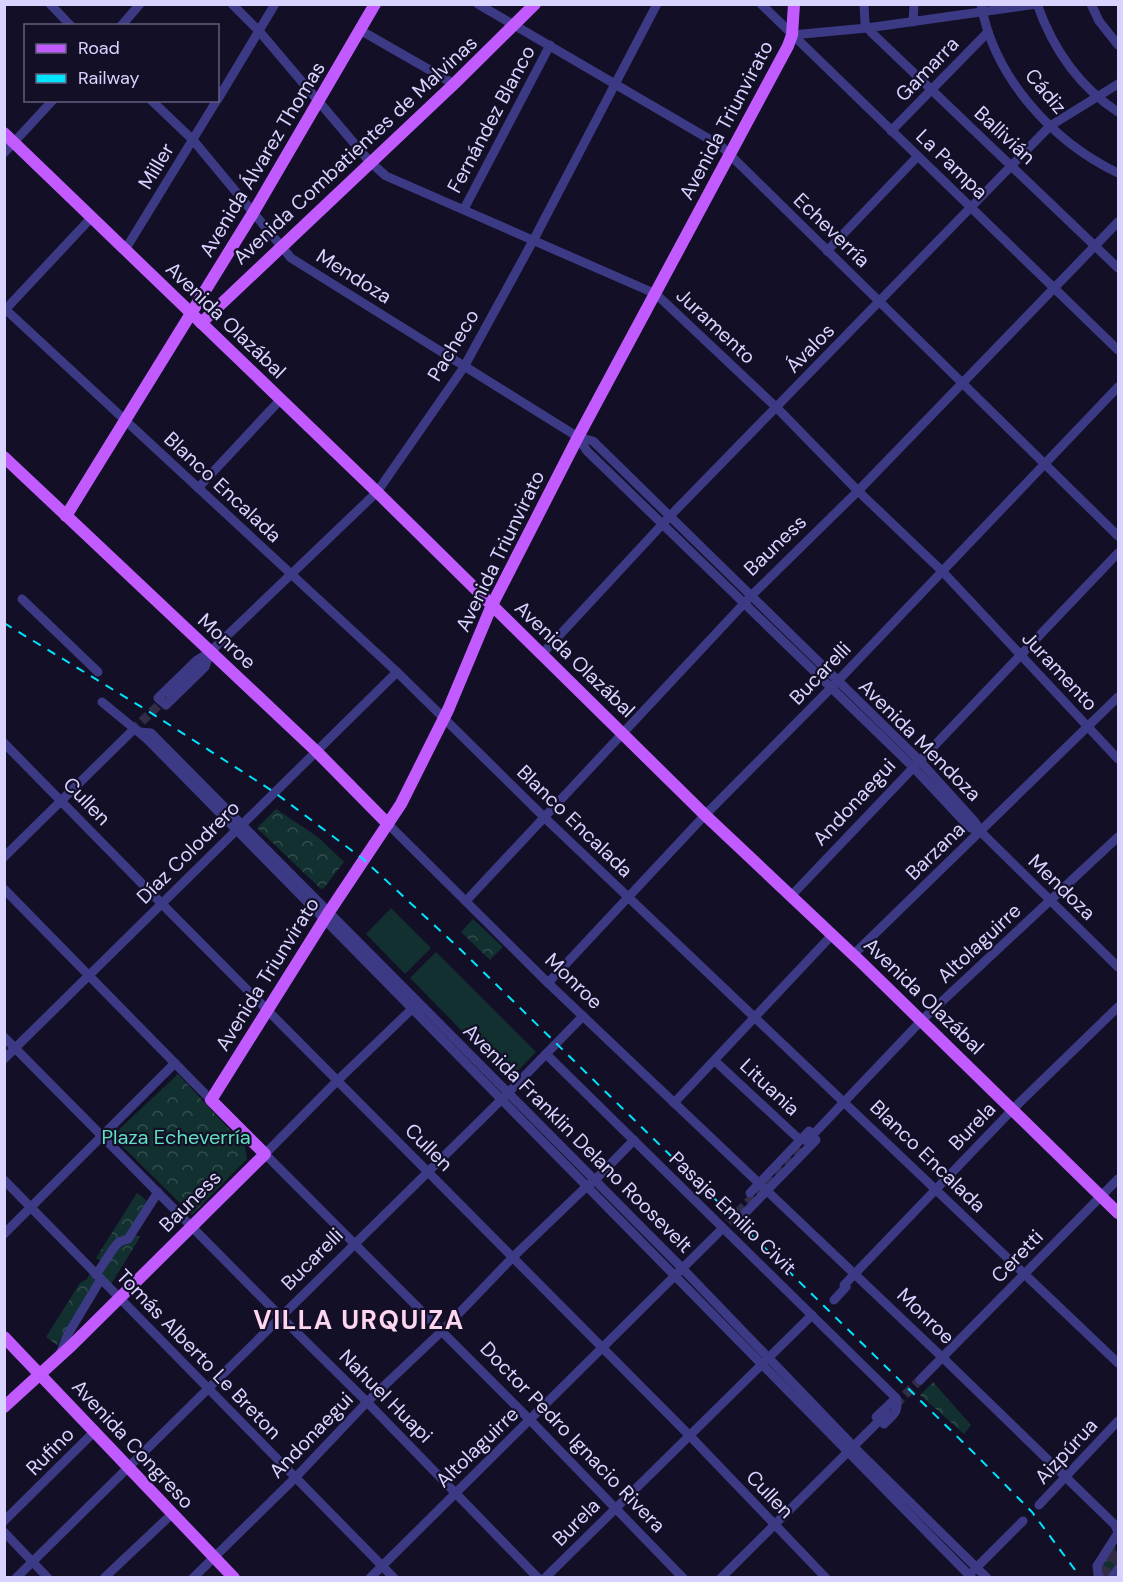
<svg xmlns="http://www.w3.org/2000/svg" width="1123" height="1582" font-family="'DM Sans',sans-serif">
<style>
.grass{fill:#12302f}
.forest{fill:url(#forest-crowns)}
.lines{fill:none;stroke-linecap:round;stroke-linejoin:round}
.minor-tunnel{stroke:#312d47;stroke-width:9;stroke-dasharray:9 4.5;stroke-linecap:butt}
.major-tunnel{stroke:#312d47;stroke-width:12;stroke-dasharray:12 6;stroke-linecap:butt}
.minor{stroke:#3d3a85;stroke-width:9}
.major{stroke:#c25bff;stroke-width:12}
.rail{stroke:#00e5ff;stroke-width:2;stroke-dasharray:9 8;stroke-linecap:butt}
.labels{text-anchor:middle;dominant-baseline:central;stroke-width:4.5;stroke-linejoin:round;paint-order:stroke}
.street-label{font-size:20px;fill:#d9d4ff;stroke:#130f26}
.park-label{font-size:20px;fill:#5fe0c0;stroke:#130f26}
.district-label{font-size:26px;font-weight:bold;letter-spacing:1.5px;fill:#ffd6f0;stroke:#130f26}
</style>
<defs>
<pattern id="forest-crowns" width="20" height="18" patternUnits="userSpaceOnUse" patternTransform="scale(1.5)"><rect width="20" height="18" fill="#12302f"/><path d="M2 6a3 3 0 1 1 6 0M12 15a3 3 0 1 1 6 0" fill="none" stroke="#344d4e"/></pattern>
</defs>
<rect width="100%" height="100%" fill="#130f26"/>
<g class="grass">
<path d="M391,908L431,948L405,974L366,934Z"/>
<path d="M436,952L536,1052L512,1077H507L410,978Z"/>
</g>
<g class="forest">
<path d="M276,809L318,837L344,862L324,888L321,889L257,828Z"/>
<path d="M473,919L503,947L490,960L461,932Z"/>
<path d="M178,1074L245,1146L247,1159L192,1215L112,1136Z"/>
<path d="M137,1193L147,1201L126,1236L103,1262L96,1258Z"/>
<path d="M133,1234L140,1237L110,1286L103,1279L102,1272L122,1244L126,1245Z"/>
<path d="M90,1273L97,1282L57,1345L46,1337L80,1283L87,1279Z"/>
<path d="M933,1382L971,1425L964,1434L920,1395Z"/>
<path d="M1115,1545L1118,1564L1111,1575L1105,1576L1102,1573L1101,1568Z"/>
</g>
<g class="lines">
<g class="minor-tunnel">
<path d="M132,731L170,694"/>
<path d="M719,1232L807,1141"/>
<path d="M886,1414L920,1380"/>
</g>
<path class="major-tunnel" d="M1102,1578L1118,1552"/>
<g class="minor">
<path d="M50,4L71,26"/>
<path d="M232,4L259,31L370,162L386,176L656,294L777,408L858,491L943,572L1118,759"/>
<path d="M478,4L721,146L1118,536"/>
<path d="M761,4L1118,350"/>
<path d="M864,4L865,23L871,32L1118,268"/>
<path d="M981,4C994,78 1053,142 1118,173"/>
<path d="M1037,4C1053,49 1078,86 1118,112"/>
<path d="M1091,4L1099,21L1118,45"/>
<path d="M913,22L914,4"/>
<path d="M121,26L140,4"/>
<path d="M360,30L454,84"/>
<path d="M792,35L867,28L1037,4"/>
<path d="M218,99L275,4"/>
<path d="M151,100L193,140L291,258L578,437L593,441L919,760L975,822L981,832L1118,967"/>
<path d="M891,131L988,32"/>
<path d="M4,153L53,100"/>
<path d="M464,209L550,45"/>
<path d="M125,250L217,100"/>
<path d="M827,251L917,157"/>
<path d="M4,308L397,672L545,818L1118,1363"/>
<path d="M4,311L91,218"/>
<path d="M578,437L587,451L912,766L969,827L981,832"/>
<path d="M198,488L281,399"/>
<path d="M22,599L98,672"/>
<path d="M210,652L205,667L166,705L158,698L197,660Z"/>
<path d="M543,653L670,516L1050,126L1118,84"/>
<path d="M170,694L210,652L377,492L464,367L534,239L657,4"/>
<path d="M102,702L147,739L972,1578"/>
<path d="M140,732L151,733L682,1268L862,1455L987,1578"/>
<path d="M4,743L162,904L689,1435L826,1578"/>
<path d="M388,824L548,983L943,1358L1115,1525L1118,1532"/>
<path d="M4,857L132,731"/>
<path d="M4,889L211,1100"/>
<path d="M791,896L1118,553"/>
<path d="M466,901L751,596L858,491L1118,222"/>
<path d="M853,955L1118,697"/>
<path d="M548,983L705,815L831,688L1118,387"/>
<path d="M416,1005L337,1081L265,1154L530,1420L683,1578"/>
<path d="M4,1037L280,1316L367,1402L538,1578"/>
<path d="M546,1054L896,1398"/>
<path d="M4,1059L397,672"/>
<path d="M715,1061L800,1140"/>
<path d="M674,1103L832,935"/>
<path d="M807,1141L922,1020L1118,837"/>
<path d="M4,1180L394,1578"/>
<path d="M750,1193L809,1131"/>
<path d="M745,1213L816,1140"/>
<path d="M4,1234L175,1063"/>
<path d="M96,1275L113,1249L119,1242L128,1239L158,1192"/>
<path d="M834,1300L846,1287L844,1285L1013,1109L1118,1007"/>
<path d="M60,1354L68,1334L101,1279"/>
<path d="M920,1380L1118,1179"/>
<path d="M876,1417L896,1398"/>
<path d="M884,1424C893,1415 900,1411 896,1398"/>
<path d="M1039,1505L1118,1421"/>
<path d="M4,1521L95,1431"/>
<path d="M4,1532L48,1578"/>
<path d="M974,1570L1023,1521"/>
<path d="M16,1578L502,1099L583,1016"/>
<path d="M104,1578L173,1513"/>
<path d="M193,1578L295,1478L367,1402L442,1331L513,1257L587,1186L594,1181L634,1140"/>
<path d="M370,1578L718,1233"/>
<path d="M545,1578L812,1315"/>
<path d="M721,1578L886,1414"/>
<path d="M1100,1578L1098,1575L1097,1566L1118,1533"/>
<path d="M1112,1578L1118,1569"/>
</g>
<g class="major">
<path d="M4,133L377,492L705,815L862,963L1118,1213"/>
<path d="M201,323L454,84L535,4"/>
<path d="M4,457L316,751L388,824"/>
<path d="M66,516L253,213L375,4"/>
<path d="M4,1337L234,1578"/>
<path d="M4,1407L72,1345L265,1154L211,1100L329,912L401,804L448,710L492,605L578,437L788,46L792,35L794,4"/>
</g>
<path class="rail" d="M4,623L148,711L274,792L363,859L461,950L979,1458L1032,1512L1081,1578"/>
</g>
<g class="labels">
<g class="street-label">
<text transform="translate(927 69) rotate(-46)">Gamarra</text>
<text transform="translate(1046 91) rotate(50)">Cádiz</text>
<text transform="translate(491 119) rotate(-62)">Fernández Blanco</text>
<text transform="translate(726 120) rotate(-62)">Avenida Triunvirato</text>
<text transform="translate(1005 135) rotate(43)">Ballivián</text>
<text transform="translate(355 150) rotate(-43)">Avenida Combatientes de Malvinas</text>
<text transform="translate(262 159) rotate(-59)">Avenida Álvarez Thomas</text>
<text transform="translate(952 164) rotate(44)">La Pampa</text>
<text transform="translate(156 166) rotate(-59)">Miller</text>
<text transform="translate(832 230) rotate(44)">Echeverría</text>
<text transform="translate(354 276) rotate(32)">Mendoza</text>
<text transform="translate(226 320) rotate(44)">Avenida Olazábal</text>
<text transform="translate(716 326) rotate(43)">Juramento</text>
<text transform="translate(453 345) rotate(-59)">Pacheco</text>
<text transform="translate(810 348) rotate(-46)">Ávalos</text>
<text transform="translate(223 487) rotate(43)">Blanco Encalada</text>
<text transform="translate(775 545) rotate(-44)">Bauness</text>
<text transform="translate(500 551) rotate(-64)">Avenida Triunvirato</text>
<text transform="translate(227 641) rotate(43)">Monroe</text>
<text transform="translate(575 659) rotate(44)">Avenida Olazábal</text>
<text transform="translate(1060 671) rotate(47)">Juramento</text>
<text transform="translate(820 673) rotate(-46)">Bucarelli</text>
<text transform="translate(920 740) rotate(45)">Avenida Mendoza</text>
<text transform="translate(87 801) rotate(46)">Cullen</text>
<text transform="translate(854 802) rotate(-47)">Andonaegui</text>
<text transform="translate(575 821) rotate(44)">Blanco Encalada</text>
<text transform="translate(935 851) rotate(-44)">Barzana</text>
<text transform="translate(188 852) rotate(-45)">Díaz Colodrero</text>
<text transform="translate(1062 887) rotate(44)">Mendoza</text>
<text transform="translate(979 943) rotate(-43)">Altolaguirre</text>
<text transform="translate(267 974) rotate(-58)">Avenida Triunvirato</text>
<text transform="translate(574 981) rotate(44)">Monroe</text>
<text transform="translate(924 996) rotate(44)">Avenida Olazábal</text>
<text transform="translate(770 1087) rotate(43)">Lituania</text>
<text transform="translate(972 1126) rotate(-46)">Burela</text>
<text transform="translate(578 1138) rotate(45)">Avenida Franklin Delano Roosevelt</text>
<text transform="translate(429 1147) rotate(45)">Cullen</text>
<text transform="translate(928 1156) rotate(44)">Blanco Encalada</text>
<text transform="translate(190 1201) rotate(-45)">Bauness</text>
<text transform="translate(733 1213) rotate(44)">Pasaje Emilio Civit</text>
<text transform="translate(1017 1256) rotate(-46)">Ceretti</text>
<text transform="translate(312 1259) rotate(-45)">Bucarelli</text>
<text transform="translate(926 1316) rotate(44)">Monroe</text>
<text transform="translate(199 1354) rotate(46)">Tomás Alberto Le Breton</text>
<text transform="translate(386 1396) rotate(45)">Nahuel Huapi</text>
<text transform="translate(311 1435) rotate(-46)">Andonaegui</text>
<text transform="translate(573 1437) rotate(46)">Doctor Pedro Ignacio Rivera</text>
<text transform="translate(133 1444) rotate(47)">Avenida Congreso</text>
<text transform="translate(477 1447) rotate(-44)">Altolaguirre</text>
<text transform="translate(50 1451) rotate(-45)">Rufino</text>
<text transform="translate(1066 1451) rotate(-47)">Aizpúrua</text>
<text transform="translate(770 1494) rotate(46)">Cullen</text>
<text transform="translate(576 1522) rotate(-45)">Burela</text>
</g>
<g class="park-label">
<text x="176" y="1137">Plaza Echeverría</text>
</g>
<g class="district-label">
<text x="359" y="1320">VILLA URQUIZA</text>
</g>
</g>
<rect width="1123" height="1582" fill="none" stroke="#d9d4ff" stroke-width="12"/>
<rect x="24" y="24" width="195" height="78" fill="#130f26" stroke="#625e7d" stroke-width="1.5"/>
<rect x="36" y="44" width="30" height="9" fill="#c25bff" stroke="#625e7d" stroke-width="1.5"/>
<text x="78" y="54" font-size="18" fill="#d9d4ff">Road</text>
<rect x="36" y="74" width="30" height="9" fill="#00e5ff" stroke="#625e7d" stroke-width="1.5"/>
<text x="78" y="84" font-size="18" fill="#d9d4ff">Railway</text>
</svg>
